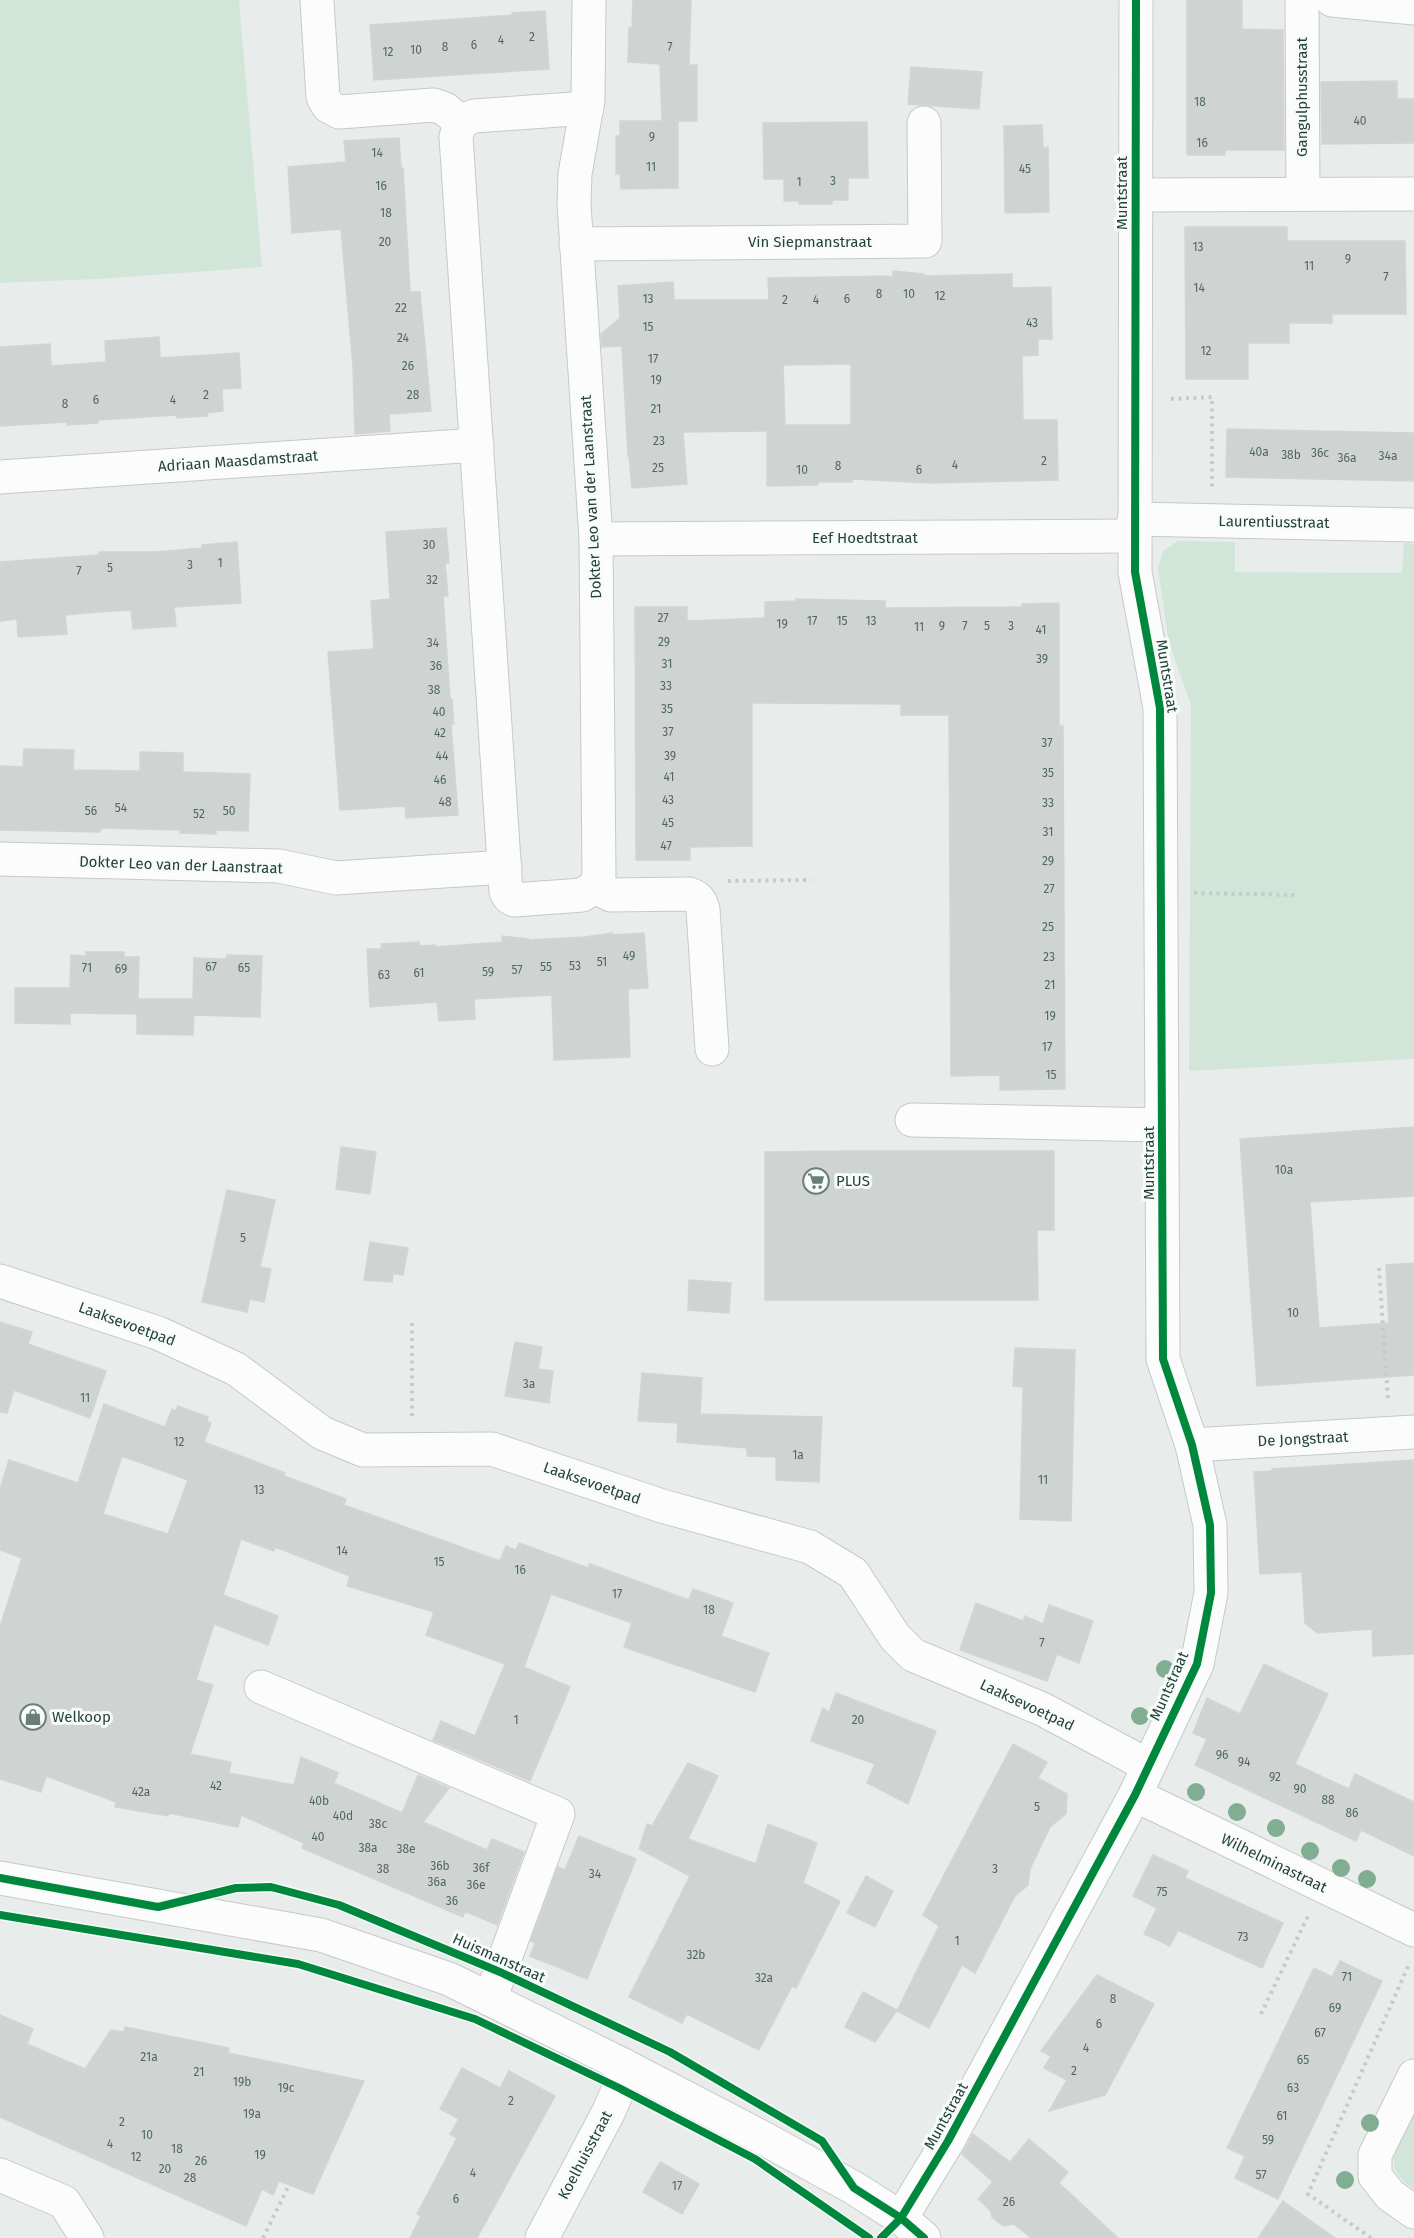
<svg xmlns="http://www.w3.org/2000/svg" width="1414" height="2238" font-family="'Fira Sans',sans-serif">
<style>
.green{fill:#d1e6d8}
.building{fill:#cfd4d2;stroke:#d1d6d4;stroke-width:1.5;fill-rule:evenodd}
.lines{fill:none;stroke-linecap:round;stroke-linejoin:round}
.minor-casing{stroke:#c5cac8;stroke-width:35}
.path{stroke:#c3ccca;stroke-width:4;stroke-dasharray:3 4.5;stroke-linecap:butt}
.minor{stroke:#fcfcfc;stroke-width:33}
.cycleway-casing{stroke:#f7fbf9;stroke-width:11}
.cycleway{stroke:#00873e;stroke-width:8}
.tree{fill:#81ae93}
.labels{text-anchor:middle;dominant-baseline:central;stroke-width:6;stroke-linejoin:round;paint-order:stroke}
.number-label{font-size:12px;fill:#506761}
.street-label{font-size:15px;fill:#24423a;stroke:#f7fbf9}
.poi-label{font-size:15px;fill:#24423a;stroke:#f7fbf9;text-anchor:start}
</style>
<rect width="100%" height="100%" fill="#e8edeb"/>
<g class="green">
<path d="M0,0H239L262,267L98,279L0,283Z"/>
<path d="M1178,541L1235,542V572L1402,573L1404,543L1414,544V1059L1189,1071L1191,705L1169,643L1158,569L1163,551Z"/>
<path d="M1414,2112V2189C1377,2166 1400,2142 1414,2112Z"/>
</g>
<g class="building">
<path d="M633,0H691L689,65H697V121H678V188L621,189L620,174H616V136H620V121H662L660,64L628,62L629,28H632Z"/>
<path d="M1187,0H1242V29L1283,30L1284,150H1225V155H1187Z"/>
<path d="M545,11L549,69L374,80L370,25L513,15L512,13Z"/>
<path d="M911,67L982,72L979,109L908,104Z"/>
<path d="M1397,81V99H1414V143L1322,144L1321,82Z"/>
<path d="M867,122L868,178H848V200H832V204H799V201H784V179H764L763,123Z"/>
<path d="M1042,125L1043,148L1048,147L1049,212L1005,213L1004,126Z"/>
<path d="M399,138L401,168H403L410,292H420L431,411L389,414L390,431L355,434L353,367L341,229L292,233L288,167L346,162L344,141Z"/>
<path d="M1185,227H1287V241H1405L1406,314H1332V323H1289V343H1248V379H1186Z"/>
<path d="M893,271L924,274V276L1012,274V288L1051,287L1052,339H1038V355L1022,356L1023,420H1057L1058,480L931,483L852,479V482H818V485L767,486V431L683,432L687,484L632,488L629,456H628L622,346L602,347L601,334L620,318L618,286L673,282L674,300H769L768,278L893,276ZM851,364V425H785L783,365Z"/>
<path d="M159,337L160,358L239,353L241,388L222,389L223,411L207,413V416L177,418L176,415L98,420V423L67,425V422L0,426V347L50,344L51,366L78,364L106,362L105,341Z"/>
<path d="M1227,429L1414,433V481L1226,477Z"/>
<path d="M446,528L449,563H445L448,596H443L450,699H452L454,724H451L458,815L406,818L405,806L340,810L328,652L374,649L371,601L390,599L386,532Z"/>
<path d="M237,542L241,603L174,607L176,626L133,629L131,610L98,612L65,615L67,634L18,637L17,619L0,621V562L99,555V552H155L202,548V545Z"/>
<path d="M796,599L885,601V608L1022,607V604L1059,603V726H1063L1065,1089L1000,1090V1075L951,1076L949,715H901V704L752,703V846L690,847V860H636L635,607H687V621L765,618V602L796,601Z"/>
<path d="M24,749L74,750L73,770L140,771V752L183,753V772L250,774L248,831L216,830V834L180,833V830L101,828L100,832L0,830V766L23,767Z"/>
<path d="M612,933V935L644,933L648,988L628,989L630,1057L554,1060L552,995L474,999L475,1019L439,1021L437,1002L370,1007L367,949H382L381,944L419,942V946L435,945V947L502,942V936L529,939V940L585,937Z"/>
<path d="M86,952H124V957H139L138,999H193L194,958L226,959L227,955L262,956L260,1017L194,1015L193,1035L137,1034V1014L70,1013V1024L15,1023V988H70L71,955L86,956Z"/>
<path d="M1414,1127V1196L1310,1202L1319,1328L1389,1323L1386,1265L1414,1263V1375L1257,1386L1240,1139Z"/>
<path d="M341,1147L376,1152L370,1194L336,1189Z"/>
<path d="M847,1151H1054V1230H1037L1038,1300H765V1152Z"/>
<path d="M227,1190L275,1200L260,1267L271,1269L264,1302L250,1299L247,1312L202,1302Z"/>
<path d="M370,1242L408,1248L403,1275L393,1273L392,1282L364,1280Z"/>
<path d="M689,1280L731,1283L729,1313L688,1310Z"/>
<path d="M0,1322L32,1332L28,1344L106,1371L90,1418L14,1390L7,1413L0,1412Z"/>
<path d="M515,1342L542,1347L538,1369L553,1371L549,1403L505,1396Z"/>
<path d="M1015,1348L1075,1350L1071,1521L1020,1519L1023,1387L1013,1386Z"/>
<path d="M642,1373L702,1378L700,1414L822,1417L819,1482L776,1480V1457L747,1456V1448L677,1442L678,1423L638,1421Z"/>
<path d="M104,1404L165,1427L172,1409L176,1411L178,1406L208,1417L207,1421L211,1423L204,1442L285,1473L284,1476L346,1499L344,1505L500,1561L506,1546L516,1550L519,1543L588,1568L590,1564L689,1600L693,1589L733,1603L721,1636L769,1653L755,1692L624,1647L632,1623L551,1594L524,1667L570,1687L530,1781L433,1740L441,1721L475,1736L505,1664L426,1635L434,1612L347,1586L350,1576L275,1547L274,1551L241,1539L223,1595L278,1616L268,1645L214,1624L196,1680L213,1685L190,1754L231,1762L229,1773L294,1785L301,1757L338,1773L334,1783L402,1813L418,1775L449,1788L423,1822L487,1850L492,1839L524,1852L497,1925L465,1911L463,1917L302,1848L304,1843L241,1815L238,1827L169,1813L168,1816L115,1807L116,1802L46,1776L41,1792L0,1779V1627L22,1558L0,1550V1489L9,1460L78,1483ZM122,1456L188,1480L168,1534L103,1514Z"/>
<path d="M1414,1460V1654L1373,1656L1372,1629L1317,1633L1305,1623L1302,1572L1260,1574L1254,1472L1272,1471V1469Z"/>
<path d="M976,1603L1023,1621L1025,1616L1043,1624L1049,1605L1093,1621L1079,1663L1057,1654L1047,1681L960,1650Z"/>
<path d="M1264,1664L1328,1694L1295,1764L1349,1789L1355,1774L1414,1802V1856L1361,1830L1356,1841L1195,1765L1207,1739L1193,1733L1207,1698L1240,1714Z"/>
<path d="M836,1693L936,1731L908,1804L867,1783L875,1764L811,1741L823,1708L829,1712Z"/>
<path d="M1013,1744L1047,1762L1038,1778L1067,1794L1066,1814L1050,1827L1030,1869L1028,1885L1015,1896L975,1973L962,1965L929,2028L897,2011L939,1926L923,1915Z"/>
<path d="M688,1763L718,1776L688,1839L756,1864L768,1824L817,1843L803,1883L840,1901L796,1988L792,1986L759,2050L687,2014L682,2023L629,1997L690,1876L639,1849L647,1824L652,1826Z"/>
<path d="M579,1836L636,1859L587,1979L530,1956L535,1943L531,1941L558,1867L565,1870Z"/>
<path d="M1153,1855L1188,1871L1185,1878L1283,1923L1262,1968L1178,1930L1170,1946L1144,1934L1157,1908L1133,1896Z"/>
<path d="M866,1876L893,1891L875,1927L847,1913Z"/>
<path d="M1340,1961L1382,1981L1278,2199L1235,2178L1245,2156L1227,2148L1314,1968L1332,1977Z"/>
<path d="M1097,1975L1154,2004L1105,2095L1049,2111L1067,2080L1044,2068L1051,2056L1041,2051Z"/>
<path d="M863,1992L897,2010L875,2042L845,2027Z"/>
<path d="M0,2015L33,2029L27,2044L85,2069L111,2030L124,2032L125,2027L229,2048L228,2053L364,2081L313,2194L279,2181L273,2195L262,2189L246,2226L0,2117Z"/>
<path d="M462,2068L500,2088L509,2071L555,2096L477,2238H410L421,2216L417,2214L457,2138L450,2134L459,2119L440,2109Z"/>
<path d="M973,2134L1010,2162L1029,2139L1068,2172L1059,2183L1118,2238H1031L1014,2224L1003,2226L992,2217L991,2211L978,2199L993,2182L962,2154Z"/>
<path d="M660,2162L699,2184L682,2214L643,2192Z"/>
<path d="M1283,2201L1335,2238H1258Z"/>
</g>
<g class="lines">
<g class="minor-casing">
<g id="minor">
<path d="M317,0L323,97L328,106L339,112L434,105L445,109L460,122"/>
<path d="M589,0L588,100L575,174L574,204L596,539L599,876L595,887"/>
<path d="M1302,0L1303,194"/>
<path d="M1332,0L1414,8"/>
<path d="M587,108L474,116L460,122L456,137L506,892L509,897L514,900L582,895L595,887L611,895L689,894C698,897 700,900 703,909L712,1049"/>
<path d="M1136,195L1414,194"/>
<path d="M576,244L925,241L924,123"/>
<path d="M0,477L477,445"/>
<path d="M1134,519L1414,525"/>
<path d="M596,539L1134,536"/>
<path d="M0,859L279,866L336,878L505,867"/>
<path d="M912,1120L1162,1125"/>
<path d="M0,1281L158,1333L236,1369L322,1433L363,1450L492,1449L662,1506L810,1547L853,1573L895,1637L913,1655L1042,1709L1147,1765"/>
<path d="M1192,1445L1414,1432"/>
<path d="M261,1687L558,1814L490,1999"/>
<path d="M1135,1795L1414,1930"/>
<path d="M0,1878L321,1935L449,1979L623,2065L765,2139L854,2188L901,2218L924,2238"/>
<path d="M1414,2076L1375,2155V2176L1390,2195L1414,2212"/>
<path d="M0,2175L64,2202L87,2238"/>
<path d="M901,2218L948,2141L1135,1795L1197,1664L1211,1593L1210,1525L1192,1445L1163,1359L1160,708L1135,572L1136,0"/>
<path d="M542,2238L608,2113L619,2088L623,2065"/>
</g>
</g>
<g class="path">
<path d="M1171,399L1212,397V487"/>
<path d="M728,881L811,880"/>
<path d="M1194,893L1298,895"/>
<path d="M1379,1268L1388,1400"/>
<path d="M412,1416V1323"/>
<path d="M1261,2014L1308,1916"/>
<path d="M263,2238L288,2187"/>
<path d="M1371,2238L1308,2194L1410,1962"/>
</g>
<use href="#minor" class="minor"/>
<g class="cycleway-casing">
<g id="cycleway">
<path d="M0,1878L158,1907L236,1888L271,1887L339,1905L500,1972L670,2052L822,2141L854,2188L901,2218L924,2238"/>
<path d="M0,1915L298,1964L475,2019L619,2088L755,2159L869,2238"/>
<path d="M881,2238L901,2218L948,2141L1135,1795L1197,1664L1211,1593L1210,1525L1192,1445L1163,1359L1160,708L1135,572L1136,0"/>
</g>
</g>
<use href="#cycleway" class="cycleway"/>
</g>
<g class="tree">
<circle cx="1165" cy="1669" r="9"/>
<circle cx="1140" cy="1716" r="9"/>
<circle cx="1196" cy="1792" r="9"/>
<circle cx="1237" cy="1812" r="9"/>
<circle cx="1276" cy="1828" r="9"/>
<circle cx="1310" cy="1851" r="9"/>
<circle cx="1341" cy="1868" r="9"/>
<circle cx="1367" cy="1879" r="9"/>
<circle cx="1370" cy="2123" r="9"/>
<circle cx="1345" cy="2180" r="9"/>
</g>
<defs>
<g id="supermarket-ring" transform="scale(1.35)"><circle r="9.5" fill="#f7fbf9" stroke="#697e78" stroke-width="1.5"/><path d="M-6-5.5h2.5l.6 2H6L4.5 2H-2.5L-4.4-4H-6ZM-1.5 3.2a1.3 1.3 0 1 0 .1 0ZM3 3.2a1.3 1.3 0 1 0 .1 0Z" fill="#697e78"/></g>
<g id="shop-ring" transform="scale(1.35)"><circle r="9.5" fill="#f7fbf9" stroke="#697e78" stroke-width="1.5"/><path d="M-5-2.5h2.3a2.7 3.5 0 0 1 5.4 0H5L5.5 6h-11ZM-1.5-2.5h3a1.5 2.3 0 0 0-3 0Z" fill="#697e78"/></g>
</defs>
<g fill-rule="evenodd">
<use href="#supermarket-ring" x="816" y="1181"/>
<use href="#shop-ring" x="33" y="1717"/>
</g>
<g class="labels">
<g class="number-label">
<text x="532" y="37">2</text>
<text x="501" y="40">4</text>
<text x="474" y="45">6</text>
<text x="445" y="47">8</text>
<text x="670" y="47">7</text>
<text x="416" y="50">10</text>
<text x="388" y="52">12</text>
<text x="1200" y="102">18</text>
<text x="1360" y="121">40</text>
<text x="652" y="137">9</text>
<text x="1202" y="143">16</text>
<text x="377" y="153">14</text>
<text x="651" y="167">11</text>
<text x="1025" y="169">45</text>
<text x="833" y="181">3</text>
<text x="799" y="182">1</text>
<text x="381" y="186">16</text>
<text x="386" y="213">18</text>
<text x="385" y="242">20</text>
<text x="1198" y="247">13</text>
<text x="1348" y="259">9</text>
<text x="1309" y="266">11</text>
<text x="1386" y="277">7</text>
<text x="1199" y="288">14</text>
<text x="879" y="294">8</text>
<text x="909" y="294">10</text>
<text x="940" y="296">12</text>
<text x="648" y="299">13</text>
<text x="847" y="299">6</text>
<text x="785" y="300">2</text>
<text x="816" y="300">4</text>
<text x="401" y="308">22</text>
<text x="1032" y="323">43</text>
<text x="648" y="327">15</text>
<text x="403" y="338">24</text>
<text x="1206" y="351">12</text>
<text x="653" y="359">17</text>
<text x="408" y="366">26</text>
<text x="656" y="380">19</text>
<text x="206" y="395">2</text>
<text x="413" y="395">28</text>
<text x="96" y="400">6</text>
<text x="173" y="400">4</text>
<text x="65" y="404">8</text>
<text x="656" y="409">21</text>
<text x="659" y="441">23</text>
<text x="1259" y="452">40a</text>
<text x="1320" y="453">36c</text>
<text x="1291" y="455">38b</text>
<text x="1388" y="456">34a</text>
<text x="1347" y="458">36a</text>
<text x="1044" y="461">2</text>
<text x="955" y="465">4</text>
<text x="838" y="466">8</text>
<text x="658" y="468">25</text>
<text x="802" y="470">10</text>
<text x="919" y="470">6</text>
<text x="429" y="545">30</text>
<text x="220" y="563">1</text>
<text x="190" y="565">3</text>
<text x="110" y="568">5</text>
<text x="79" y="571">7</text>
<text x="432" y="580">32</text>
<text x="663" y="618">27</text>
<text x="812" y="621">17</text>
<text x="842" y="621">15</text>
<text x="871" y="621">13</text>
<text x="782" y="624">19</text>
<text x="942" y="626">9</text>
<text x="965" y="626">7</text>
<text x="987" y="626">5</text>
<text x="1011" y="626">3</text>
<text x="919" y="627">11</text>
<text x="1041" y="630">41</text>
<text x="664" y="642">29</text>
<text x="433" y="643">34</text>
<text x="1042" y="659">39</text>
<text x="667" y="664">31</text>
<text x="436" y="666">36</text>
<text x="666" y="686">33</text>
<text x="434" y="690">38</text>
<text x="667" y="709">35</text>
<text x="439" y="712">40</text>
<text x="668" y="732">37</text>
<text x="440" y="733">42</text>
<text x="1047" y="743">37</text>
<text x="442" y="756">44</text>
<text x="670" y="756">39</text>
<text x="1048" y="773">35</text>
<text x="669" y="777">41</text>
<text x="440" y="780">46</text>
<text x="668" y="800">43</text>
<text x="445" y="802">48</text>
<text x="1048" y="803">33</text>
<text x="121" y="808">54</text>
<text x="91" y="811">56</text>
<text x="229" y="811">50</text>
<text x="199" y="814">52</text>
<text x="668" y="823">45</text>
<text x="1048" y="832">31</text>
<text x="666" y="846">47</text>
<text x="1048" y="861">29</text>
<text x="1049" y="889">27</text>
<text x="1048" y="927">25</text>
<text x="629" y="956">49</text>
<text x="1049" y="957">23</text>
<text x="602" y="962">51</text>
<text x="575" y="966">53</text>
<text x="211" y="967">67</text>
<text x="546" y="967">55</text>
<text x="87" y="968">71</text>
<text x="244" y="968">65</text>
<text x="121" y="969">69</text>
<text x="517" y="970">57</text>
<text x="488" y="972">59</text>
<text x="419" y="973">61</text>
<text x="384" y="975">63</text>
<text x="1050" y="985">21</text>
<text x="1050" y="1016">19</text>
<text x="1047" y="1047">17</text>
<text x="1051" y="1075">15</text>
<text x="1284" y="1170">10a</text>
<text x="243" y="1238">5</text>
<text x="1293" y="1313">10</text>
<text x="529" y="1384">3a</text>
<text x="85" y="1398">11</text>
<text x="179" y="1442">12</text>
<text x="798" y="1455">1a</text>
<text x="1043" y="1480">11</text>
<text x="259" y="1490">13</text>
<text x="342" y="1551">14</text>
<text x="439" y="1562">15</text>
<text x="520" y="1570">16</text>
<text x="617" y="1594">17</text>
<text x="709" y="1610">18</text>
<text x="1042" y="1643">7</text>
<text x="516" y="1720">1</text>
<text x="858" y="1720">20</text>
<text x="1222" y="1755">96</text>
<text x="1244" y="1762">94</text>
<text x="1275" y="1777">92</text>
<text x="216" y="1786">42</text>
<text x="1300" y="1789">90</text>
<text x="141" y="1792">42a</text>
<text x="1328" y="1800">88</text>
<text x="319" y="1801">40b</text>
<text x="1037" y="1807">5</text>
<text x="1352" y="1813">86</text>
<text x="343" y="1816">40d</text>
<text x="378" y="1824">38c</text>
<text x="318" y="1837">40</text>
<text x="368" y="1848">38a</text>
<text x="406" y="1849">38e</text>
<text x="440" y="1866">36b</text>
<text x="481" y="1868">36f</text>
<text x="383" y="1869">38</text>
<text x="995" y="1869">3</text>
<text x="595" y="1874">34</text>
<text x="437" y="1882">36a</text>
<text x="476" y="1885">36e</text>
<text x="1162" y="1892">75</text>
<text x="452" y="1901">36</text>
<text x="1243" y="1937">73</text>
<text x="957" y="1941">1</text>
<text x="696" y="1955">32b</text>
<text x="1347" y="1977">71</text>
<text x="764" y="1978">32a</text>
<text x="1113" y="1999">8</text>
<text x="1335" y="2008">69</text>
<text x="1099" y="2024">6</text>
<text x="1320" y="2033">67</text>
<text x="1086" y="2048">4</text>
<text x="149" y="2057">21a</text>
<text x="1303" y="2060">65</text>
<text x="1074" y="2071">2</text>
<text x="199" y="2072">21</text>
<text x="242" y="2082">19b</text>
<text x="286" y="2088">19c</text>
<text x="1293" y="2088">63</text>
<text x="511" y="2101">2</text>
<text x="252" y="2114">19a</text>
<text x="1282" y="2116">61</text>
<text x="122" y="2122">2</text>
<text x="147" y="2135">10</text>
<text x="1268" y="2140">59</text>
<text x="110" y="2144">4</text>
<text x="177" y="2149">18</text>
<text x="260" y="2155">19</text>
<text x="136" y="2157">12</text>
<text x="201" y="2161">26</text>
<text x="165" y="2169">20</text>
<text x="473" y="2173">4</text>
<text x="1261" y="2175">57</text>
<text x="190" y="2178">28</text>
<text x="677" y="2186">17</text>
<text x="456" y="2199">6</text>
<text x="1009" y="2202">26</text>
</g>
<g class="street-label">
<text transform="translate(1302 97) rotate(-90)">Gangulphusstraat</text>
<text transform="translate(1122 193) rotate(-90)">Muntstraat</text>
<text x="810" y="242">Vin Siepmanstraat</text>
<text transform="translate(238 461) rotate(-4)">Adriaan Maasdamstraat</text>
<text transform="translate(591 497) rotate(-93)">Dokter Leo van der Laanstraat</text>
<text transform="translate(1274 522) rotate(1)">Laurentiusstraat</text>
<text x="865" y="538">Eef Hoedtstraat</text>
<text transform="translate(1167 676) rotate(81)">Muntstraat</text>
<text transform="translate(181 865) rotate(2)">Dokter Leo van der Laanstraat</text>
<text transform="translate(1149 1163) rotate(-90)">Muntstraat</text>
<text transform="translate(127 1324) rotate(20)">Laaksevoetpad</text>
<text transform="translate(1303 1439) rotate(-3)">De Jongstraat</text>
<text transform="translate(592 1483) rotate(19)">Laaksevoetpad</text>
<text transform="translate(1169 1686) rotate(-66)">Muntstraat</text>
<text transform="translate(1027 1705) rotate(25)">Laaksevoetpad</text>
<text transform="translate(1274 1863) rotate(26)">Wilhelminastraat</text>
<text transform="translate(499 1958) rotate(24)">Huismanstraat</text>
<text transform="translate(946 2116) rotate(-61)">Muntstraat</text>
<text transform="translate(585 2155) rotate(-62)">Koelhuisstraat</text>
</g>
<g class="poi-label">
<text x="836" y="1181">PLUS</text>
<text x="52" y="1717">Welkoop</text>
</g>
</g>
</svg>
